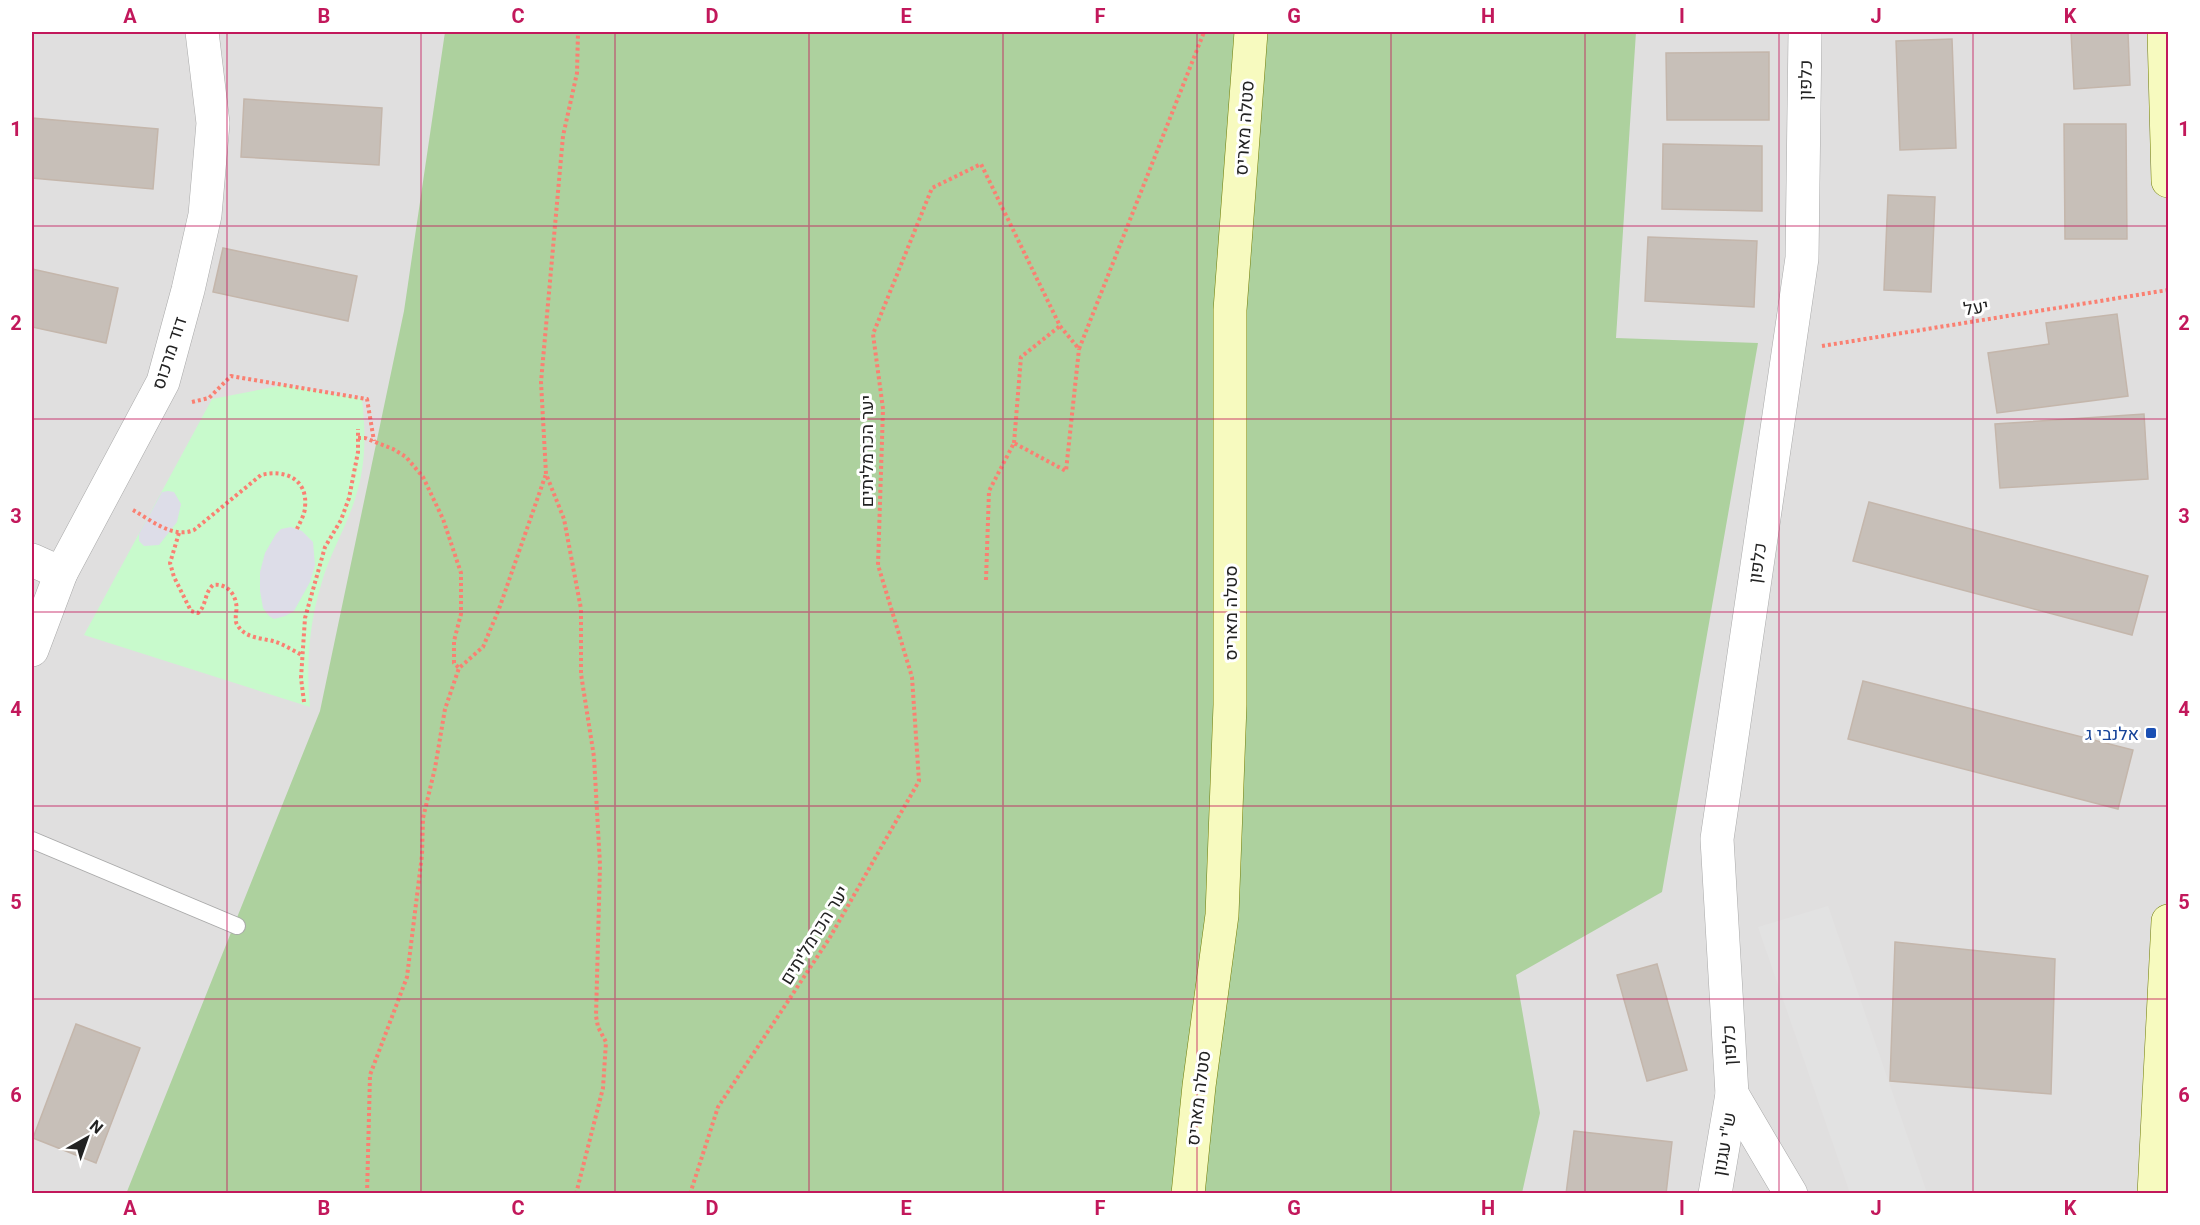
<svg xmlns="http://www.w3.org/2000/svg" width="2200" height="1225" font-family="Roboto,Heebo,sans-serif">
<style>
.residential{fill:#e0dfdf}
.forest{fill:#add19e}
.park{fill:#c8facc}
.parking{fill:#e2e2e2}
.plaza{fill:#dddde8}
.building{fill:#c7bfb8;stroke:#c4b6ab;stroke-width:1.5}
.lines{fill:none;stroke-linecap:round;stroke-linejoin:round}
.lane-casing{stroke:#a9a9a9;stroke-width:18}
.street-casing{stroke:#a9a9a9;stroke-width:34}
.secondary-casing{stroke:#707d05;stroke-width:34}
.path{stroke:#fa8072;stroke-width:4;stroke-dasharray:3 3;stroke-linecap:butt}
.lane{stroke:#fff;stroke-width:16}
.street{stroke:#fff;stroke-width:33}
.secondary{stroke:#f7fabf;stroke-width:33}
.grid{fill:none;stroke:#c2185b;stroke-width:1.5;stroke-opacity:0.55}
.transit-dot{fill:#1a4fb4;stroke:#fff;stroke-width:2}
.labels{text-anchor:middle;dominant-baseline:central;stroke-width:6;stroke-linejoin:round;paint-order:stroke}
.street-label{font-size:18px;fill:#222;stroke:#fff}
.transit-label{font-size:18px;fill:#164399;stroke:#fff;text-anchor:end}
.neatline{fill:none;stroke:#c2185b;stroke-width:2}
.grid-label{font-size:20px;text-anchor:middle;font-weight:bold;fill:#c2185b}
</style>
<rect width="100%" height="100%" fill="#f2efe9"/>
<rect class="residential" x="32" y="32" width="2136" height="1161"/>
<path class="forest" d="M445,32H1636L1616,338L1758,343L1662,892L1516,975L1540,1113L1522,1193L126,1194L320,711L404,311Z"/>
<path class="park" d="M284,385L362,399C366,434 366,466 355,499C346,528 329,555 321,585C309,624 306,666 310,707L84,635L212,399Z"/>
<path class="parking" d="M1828,906L1927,1193H1850L1758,927Z"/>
<g class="plaza">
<path d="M168,491L174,492L181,504L177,522L159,545L144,546L139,541V534L162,492Z"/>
<path d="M291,527L302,531L313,542L315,565L310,582L294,611L285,616L274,619L269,616L263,608L260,591V572L265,553L276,534L281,529Z"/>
</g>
<g class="building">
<path d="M2071,32H2128L2130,85L2074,89Z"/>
<path d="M1952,39L1956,148L1900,150L1896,41Z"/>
<path d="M1769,52V120H1667L1666,53Z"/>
<path d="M244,99L382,108L379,165L241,157Z"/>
<path d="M32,118L158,129L153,189L32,178Z"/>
<path d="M2064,124H2126L2127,239H2065Z"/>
<path d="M1663,144L1762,146V211L1662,209Z"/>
<path d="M1888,195L1935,197L1931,292L1884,290Z"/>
<path d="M1648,237L1757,241L1754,307L1645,301Z"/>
<path d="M223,248L357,276L348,321L213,292Z"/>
<path d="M32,269L118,288L106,343L32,327Z"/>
<path d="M2117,314L2128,396L1997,413L1988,353L2049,344L2046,323Z"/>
<path d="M2144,414L2148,479L2000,488L1995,424Z"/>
<path d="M1869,502L2148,576L2132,635L1853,561Z"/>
<path d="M1863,681L2133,750L2118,809L1848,739Z"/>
<path d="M1895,942L2055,959L2051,1094L1890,1081Z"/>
<path d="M1657,964L1687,1070L1647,1081L1617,975Z"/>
<path d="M76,1024L140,1048L96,1163L33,1138Z"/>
<path d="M1574,1131L1672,1142L1666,1194H1566Z"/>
</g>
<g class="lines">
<g class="lane-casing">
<path id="lane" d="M32,840L237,926"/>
</g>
<g class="street-casing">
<g id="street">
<path d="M32,560L61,573"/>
<path d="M32,650L61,573L163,382L188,290L205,215L213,123L202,32"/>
<path d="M1732,1094L1791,1194"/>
<path d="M1715,1194L1732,1094L1717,839L1802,258L1805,32"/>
</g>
</g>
<g class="secondary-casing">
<g id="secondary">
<path d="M2164,32L2168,181"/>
<path d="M1188,1194L1199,1086L1222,915L1230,705V310L1251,32"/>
<path d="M2154,1194L2168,921"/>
</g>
</g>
<g class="path">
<path d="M1822,346L2168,290"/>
<path d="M192,402L209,398L231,376L367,399L374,441"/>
<path d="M358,438H365L393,449L406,457L423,477L443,519L461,573V614L454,641V663L459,668"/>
<path d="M1014,443L1021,357L1060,326"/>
<path d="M133,510C151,520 173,539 194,530L261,475C285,469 308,479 305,507C305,514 300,522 297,529"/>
<path d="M179,533L170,563L174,577L191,611L198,613C207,605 204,593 213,585C225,583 234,592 236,603C238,611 233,620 238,626C246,639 264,638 276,642C285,645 294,651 302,655"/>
<path d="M986,580L989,491L1014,443L1066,471L1079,349"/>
<path d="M304,702L301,678L305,618L325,547L341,520L349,498L358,452V429"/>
<path d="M367,1194L370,1075L407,977L422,855L423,818L435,768L445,709L459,668L483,647L499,609L546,474"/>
<path d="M576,1194L603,1088L606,1042L598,1027L596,1016L600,865L594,757L581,674V609L564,519L546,474L541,382L563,136L577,73L578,32"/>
<path d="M690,1194L718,1107L829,939L919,781L912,677L878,565L883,409L873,334L932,188L981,164L1060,326L1079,349L1204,32"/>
</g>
<use href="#lane" class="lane"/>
<use href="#street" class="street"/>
<use href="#secondary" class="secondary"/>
</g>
<path class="grid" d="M227,32V1194M421,32V1194M615,32V1194M809,32V1194M1003,32V1194M1197,32V1194M1391,32V1194M1585,32V1194M1779,32V1194M1973,32V1194M32,226H2168M32,419H2168M32,612H2168M32,806H2168M32,999H2168"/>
<rect class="transit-dot" x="2145" y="727" width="12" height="12" rx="3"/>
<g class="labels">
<g class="street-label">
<text transform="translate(1805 80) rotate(-89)">כלפון</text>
<text transform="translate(1244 128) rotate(-86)">סטלה מאריס</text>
<text transform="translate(1976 307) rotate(-9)">יעל</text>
<text transform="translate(169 353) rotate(-72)">דוד מרכוס</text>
<text transform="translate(866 451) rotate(-90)">יער הכרמליתים</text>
<text transform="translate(1757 563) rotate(-82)">כלפון</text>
<text transform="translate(1230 613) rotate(-90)">סטלה מאריס</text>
<text transform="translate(814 935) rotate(-58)">יער הכרמליתים</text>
<text transform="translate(1729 1045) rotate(-93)">כלפון</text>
<text transform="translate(1198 1098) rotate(-83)">סטלה מאריס</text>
<text transform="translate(1724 1144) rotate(-80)">ש"י עגנון</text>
</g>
<g class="transit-label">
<text x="2139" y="733">אלנבי ג</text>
</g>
</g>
<rect width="2200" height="1225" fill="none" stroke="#ffffff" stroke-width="66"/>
<g transform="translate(87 1138) rotate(40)" stroke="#ffffff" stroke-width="4.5" paint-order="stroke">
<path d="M0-4.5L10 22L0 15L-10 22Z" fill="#222222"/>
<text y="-9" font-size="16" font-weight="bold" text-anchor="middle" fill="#222222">N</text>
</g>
<rect x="33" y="33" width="2134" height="1159" class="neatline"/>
<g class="grid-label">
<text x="130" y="23">A</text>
<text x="324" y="23">B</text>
<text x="518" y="23">C</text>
<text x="712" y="23">D</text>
<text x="906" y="23">E</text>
<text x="1100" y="23">F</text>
<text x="1294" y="23">G</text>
<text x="1488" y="23">H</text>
<text x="1682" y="23">I</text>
<text x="1876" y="23">J</text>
<text x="2070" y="23">K</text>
<text x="16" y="136">1</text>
<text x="2184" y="136">1</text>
<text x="16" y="330">2</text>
<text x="2184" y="330">2</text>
<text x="16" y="523">3</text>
<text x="2184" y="523">3</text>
<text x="16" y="716">4</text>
<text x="2184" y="716">4</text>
<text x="16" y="909">5</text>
<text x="2184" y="909">5</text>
<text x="16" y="1102">6</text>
<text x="2184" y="1102">6</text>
<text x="130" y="1215">A</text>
<text x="324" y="1215">B</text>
<text x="518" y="1215">C</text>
<text x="712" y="1215">D</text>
<text x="906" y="1215">E</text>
<text x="1100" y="1215">F</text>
<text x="1294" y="1215">G</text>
<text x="1488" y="1215">H</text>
<text x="1682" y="1215">I</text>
<text x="1876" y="1215">J</text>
<text x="2070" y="1215">K</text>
</g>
</svg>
